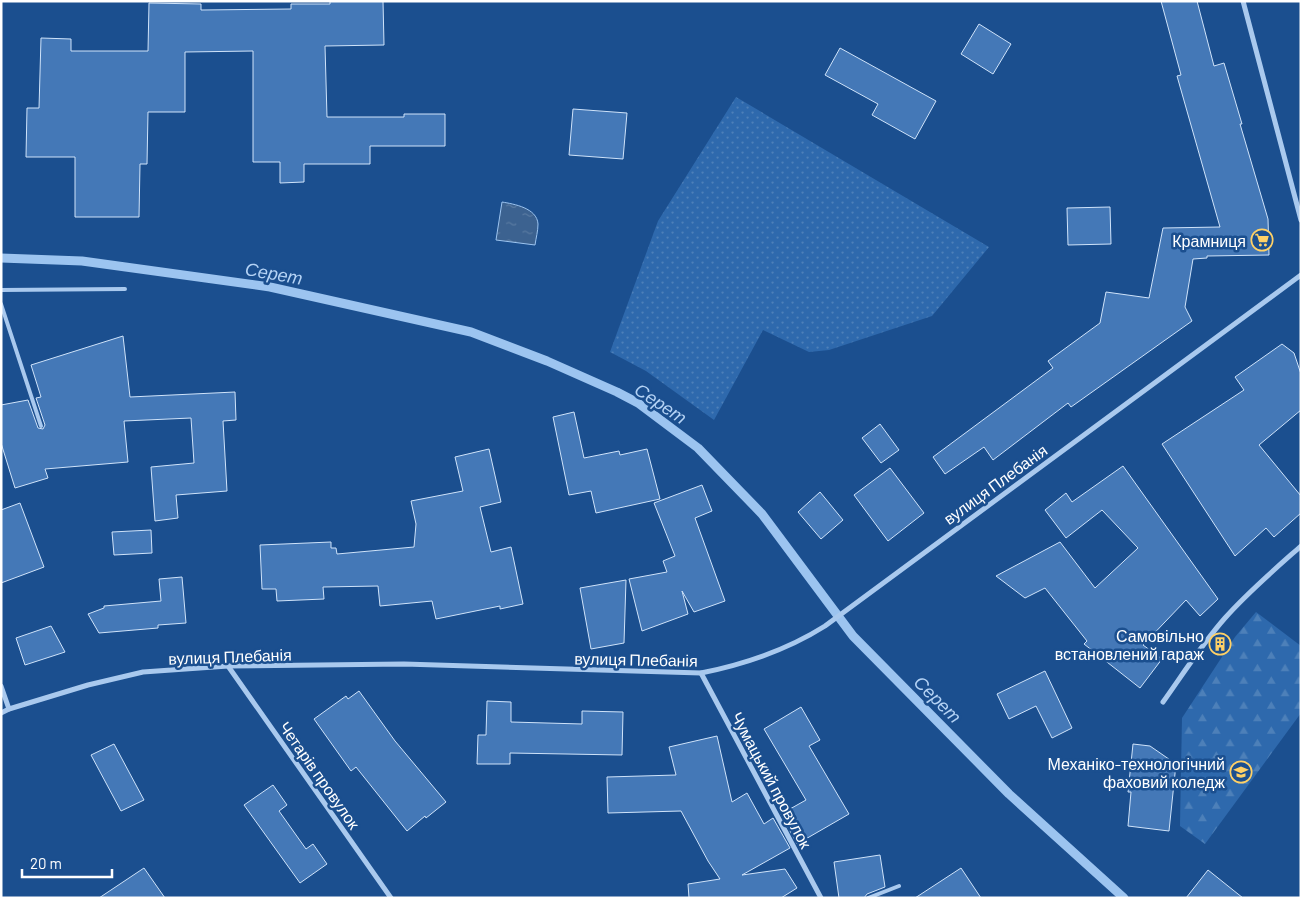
<svg xmlns="http://www.w3.org/2000/svg" width="1302" height="899" font-family="Barlow,sans-serif">
<style>
.grass{fill:url(#grass-dots)}
.forest{fill:url(#forest-firs)}
.water{fill:url(#water-ripples);stroke:#9cc4f0}
.lines{fill:none;stroke-linecap:round;stroke-linejoin:round}
.stream{stroke:#9cc4f0;stroke-width:9}
.building{fill:#4478b7;stroke:#cfe3fa}
.lane{stroke:#a9c9ee;stroke-width:4}
.street{stroke:#a9c9ee;stroke-width:5}
.labels{text-anchor:middle;dominant-baseline:central;stroke-width:5;stroke-linejoin:round;paint-order:stroke}
.poi-label{font-size:16px;fill:#fff;stroke:#1b4f8f;text-anchor:end}
.street-label{font-size:16px;fill:#fff;stroke:#1b4f8f}
.water-label{font-size:18px;font-style:italic;fill:#b5d3f5;stroke:#1b4f8f}
</style>
<defs>
<pattern id="grass-dots" width="8" height="8" patternUnits="userSpaceOnUse" patternTransform="scale(1.25)"><rect width="8" height="8" fill="#2e69ad"/><path d="M2 2h.1M6 6h.1" fill="none" stroke="#4d80b9" stroke-width="1.8" stroke-linecap="round"/></pattern>
<pattern id="forest-firs" width="22" height="20" patternUnits="userSpaceOnUse" patternTransform="scale(1.25)"><rect width="22" height="20" fill="#2e69ad"/><path d="M5 1l3.5 6h-7zM16 11l3.5 6h-7z" fill="#4d80b9"/></pattern>
<pattern id="water-ripples" width="26" height="14" patternUnits="userSpaceOnUse" patternTransform="scale(1.25)"><rect width="26" height="14" fill="#3c6290"/><path d="M2 4q2-2 4 0t4 0M15 11q2-2 4 0t4 0" fill="none" stroke="#597aa1"/></pattern>
</defs>
<rect width="100%" height="100%" fill="#1b4f8f"/>
<path class="grass" d="M736,97L989,247L932,316L829,350L809,352L763,330L714,420L646,371L610,352L658,221Z"/>
<path class="forest" d="M1256,612L1301,646V713L1205,844L1180,826L1182,718L1235,637Z"/>
<path class="water" d="M502,202C514,204 537,208 538,224C538,231 536,238 535,245L496,240Z"/>
<g class="lines">
<path class="stream" d="M1,258L82,261L270,287L471,332L547,361L617,392L638,403L698,448L762,514L853,636L1009,794L1124,898"/>
</g>
<g class="building">
<path d="M330,1H383L384,45L325,46L327,117H404V114H445V146H370V164H304V182L280,183V162H253V51L185,52V112H148L147,164H140L139,217H75V157H26L27,108H39L41,38L71,39V51H148L149,3L201,4V10L291,9V4H330Z"/>
<path d="M1161,1H1197L1214,66L1224,63L1242,124H1240L1268,219L1269,255L1207,256V258L1193,259L1185,307L1192,321L1071,407L1068,403L993,460L984,447L945,474L933,457L1053,368L1048,361L1100,323L1106,292L1149,298L1163,228L1220,227L1177,76L1181,75Z"/>
<path d="M979,24L1011,44L993,74L961,54Z"/>
<path d="M840,48L936,101L915,139L872,115L878,104L825,75Z"/>
<path d="M573,109L627,113L623,159L569,155Z"/>
<path d="M1110,207L1111,244L1068,245L1067,208Z"/>
<path d="M123,336L130,397L235,392L236,420L223,421L227,491L176,495L178,518L155,521L151,467L194,463L191,418L124,421L128,462L45,469L48,478L15,488L1,443V405L28,400L38,428L43,429L45,425L36,398L41,397L31,365Z"/>
<path d="M1282,344L1294,353L1301,374V410L1259,445L1301,496V513L1274,537L1266,528L1235,556L1162,444L1244,390L1235,377Z"/>
<path d="M574,412L584,458L619,451L620,455L647,449L660,499L596,513L591,491L569,495L553,417Z"/>
<path d="M880,424L899,450L881,463L862,438Z"/>
<path d="M489,449L501,502L480,507L491,552L511,547L523,604L500,609V606L436,619L432,601L380,606L378,586L323,587L324,599L277,601L276,589H262L260,545L331,542V548H336L337,554L414,547L416,524L411,501L463,491L455,457Z"/>
<path d="M1123,466L1218,599L1200,616L1186,600L1143,645L1162,659L1140,688L1084,644L1087,641L1045,588L1025,598L996,576L1060,542L1095,588L1138,548L1102,510L1066,538L1045,510L1066,493L1072,502Z"/>
<path d="M890,468L924,513L888,541L854,495Z"/>
<path d="M702,485L712,511L695,518L725,601L694,612L682,591L688,614L642,631L629,579L667,572L663,561L675,556L654,503Z"/>
<path d="M820,492L843,520L821,539L798,512Z"/>
<path d="M20,503L44,567L1,583V510Z"/>
<path d="M151,530L152,553L114,555L112,532Z"/>
<path d="M182,577L186,623L158,625V628L99,633L88,614L104,608V606L161,601L159,579Z"/>
<path d="M626,580L624,643L591,649L580,588Z"/>
<path d="M51,626L65,652L25,665L16,638Z"/>
<path d="M1045,671L1072,728L1052,738L1036,706L1009,719L997,694Z"/>
<path d="M359,691L395,741L446,802L426,818L425,816L407,831L356,767L351,771L314,719L346,696L348,699Z"/>
<path d="M487,701L511,702V722L582,724V711L623,712L622,755L510,753V764H477L478,735H486Z"/>
<path d="M801,707L820,740L809,746L849,814L797,844L781,814L806,800L764,729Z"/>
<path d="M717,736L732,802L747,793L764,824L773,818L790,848L742,875L785,869L797,888L781,898H689L688,884L720,879L708,861L681,811L608,813L607,777L676,775L669,747Z"/>
<path d="M114,744L144,800L121,811L91,755Z"/>
<path d="M1133,744L1150,746L1176,764L1169,831L1128,826L1131,792H1128Z"/>
<path d="M273,785L287,805L279,811L306,849L313,844L327,864L300,883L244,805Z"/>
<path d="M880,855L885,887L867,894L864,898H839L834,862Z"/>
<path d="M144,868L165,898H99Z"/>
<path d="M961,868L981,898H915Z"/>
<path d="M1208,870L1243,898H1186Z"/>
</g>
<g class="lines">
<g class="lane">
<path d="M1,290L125,289"/>
<path d="M1,304L41,426"/>
<path d="M868,898L899,886"/>
</g>
<g class="street">
<path d="M1243,1L1301,220"/>
<path d="M228,666L391,898"/>
<path d="M701,673L821,898"/>
<path d="M1,686L9,709"/>
<path d="M1163,702C1183,674 1202,644 1225,618C1248,592 1275,569 1301,546"/>
<path d="M1,713L9,709L88,685L143,672L228,666L404,664L701,673C746,664 787,650 825,626L1301,275"/>
</g>
</g>
<defs>
<g id="supermarket-ring" transform="scale(1.125)"><circle r="9.5" fill="#1b4f8f" stroke="#ffd166" stroke-width="1.5"/><path d="M-6-5.5h2.5l.6 2H6L4.5 2H-2.5L-4.4-4H-6ZM-1.5 3.2a1.3 1.3 0 1 0 .1 0ZM3 3.2a1.3 1.3 0 1 0 .1 0Z" fill="#ffd166"/></g>
<g id="building-ring" transform="scale(1.125)"><circle r="9.5" fill="#1b4f8f" stroke="#ffd166" stroke-width="1.5"/><path d="M-4-6H4V6H1V3H-1V6H-4ZM-2.5-4.3h1.7v1.8h-1.7ZM.8-4.3h1.7v1.8H.8ZM-2.5-1h1.7V.8h-1.7ZM.8-1h1.7V.8H.8Z" fill="#ffd166"/></g>
<g id="university-ring" transform="scale(1.125)"><circle r="9.5" fill="#1b4f8f" stroke="#ffd166" stroke-width="1.5"/><path d="M0-5L7-2L0 1L-7-2ZM-4 1L0 2.5L4 1V4Q0 6-4 4Z" fill="#ffd166"/></g>
</defs>
<g fill-rule="evenodd">
<use href="#supermarket-ring" x="1262" y="240"/>
<use href="#building-ring" x="1220" y="644"/>
<use href="#university-ring" x="1241" y="772"/>
</g>
<g class="labels">
<g class="poi-label">
<text x="1246" y="240">Крамниця</text>
<text x="1204" y="635">Самовільно<tspan x="1204" dy="18">встановлений гараж</tspan></text>
<text x="1225" y="763">Механіко-технологічний<tspan x="1225" dy="18">фаховий коледж</tspan></text>
</g>
<g class="street-label">
<text transform="translate(995 484) rotate(-36)">вулиця Плебанія</text>
<text transform="translate(230 656) rotate(-2)">вулиця Плебанія</text>
<text transform="translate(636 659) rotate(1)">вулиця Плебанія</text>
<text transform="translate(320 775) rotate(55)">Четарів провулок</text>
<text transform="translate(772 780) rotate(62)">Чумацький провулок</text>
</g>
<g class="water-label">
<text transform="translate(274 273) rotate(10)">Серет</text>
<text transform="translate(661 403) rotate(34)">Серет</text>
<text transform="translate(938 699) rotate(45)">Серет</text>
</g>
</g>
<rect width="1302" height="899" fill="none" stroke="#ffffff" stroke-width="5"/>
<path d="M22 869v8h90v-8" fill="none" stroke="#ffffff" stroke-width="2.5"/>
<text x="30" y="869" font-size="15" fill="#ffffff" stroke="#1b4f8f" stroke-width="4" paint-order="stroke">20 m</text>
</svg>
